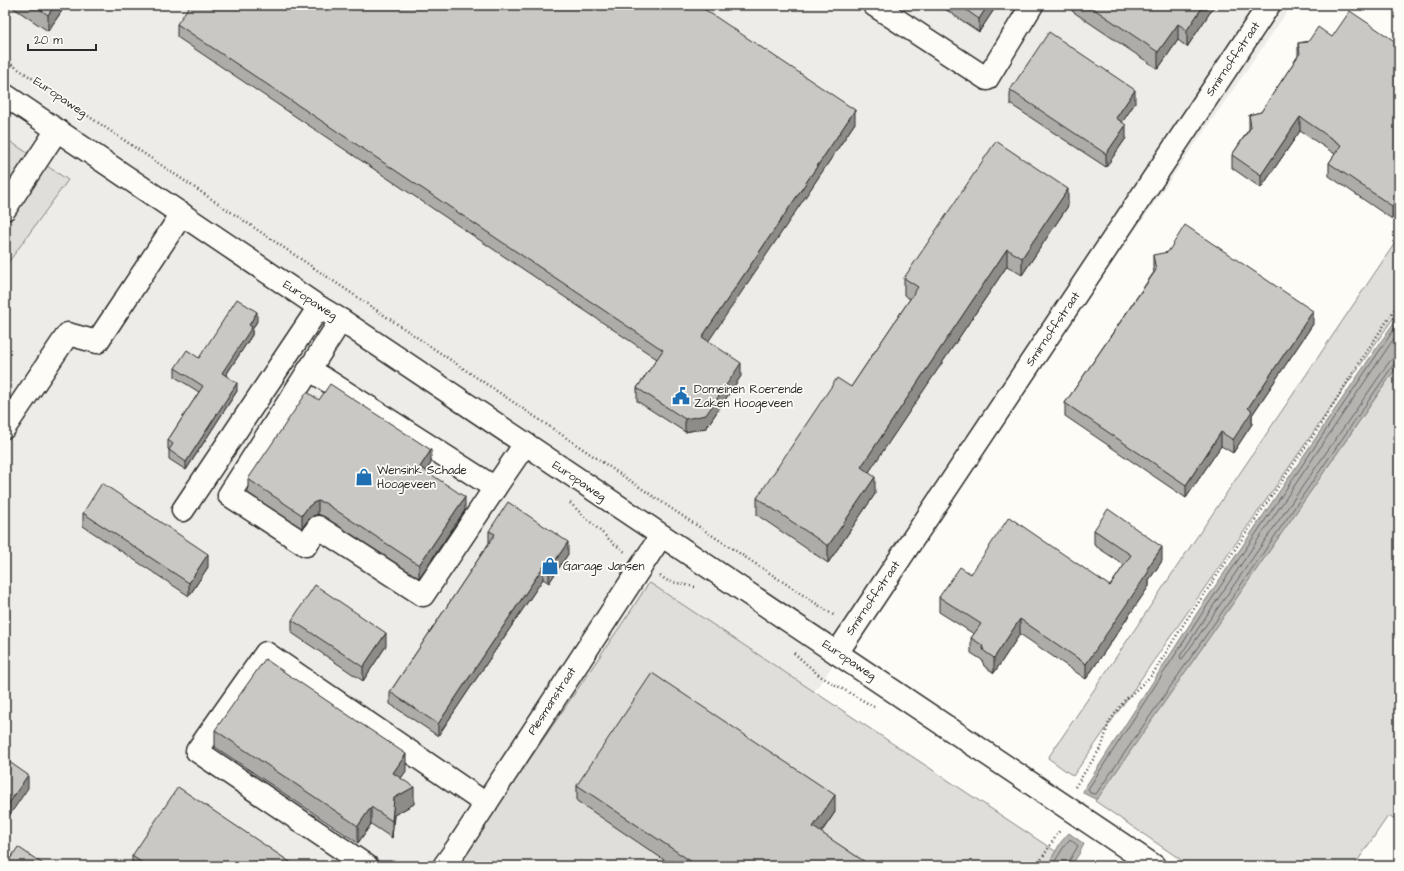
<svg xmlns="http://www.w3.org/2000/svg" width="1404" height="871" font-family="'Architects Daughter',sans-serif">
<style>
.built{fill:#edece8}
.green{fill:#dfdeda;stroke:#858482}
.water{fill:#b5b4b1;stroke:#7e7d7b}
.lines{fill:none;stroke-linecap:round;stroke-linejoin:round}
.shore{stroke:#626261;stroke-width:1}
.minor-casing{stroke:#2b2b2b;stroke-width:25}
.major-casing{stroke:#2b2b2b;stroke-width:25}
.path{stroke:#2b2b2b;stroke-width:2.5;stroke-dasharray:1 3;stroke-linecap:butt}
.minor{stroke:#fdfcf7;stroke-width:22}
.major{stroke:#fdfcf7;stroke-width:22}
.wall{fill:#adaca9;stroke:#2b2b2b}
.shaded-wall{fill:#8d8c89;stroke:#2b2b2b}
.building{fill:#c9c8c4;stroke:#2b2b2b}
.labels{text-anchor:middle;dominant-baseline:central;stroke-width:3.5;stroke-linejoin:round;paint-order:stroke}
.street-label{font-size:12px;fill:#2b2b2b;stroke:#fdfcf7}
.poi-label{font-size:12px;fill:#2b2b2b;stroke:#fdfcf7;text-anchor:start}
</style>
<rect width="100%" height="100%" fill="#fdfcf7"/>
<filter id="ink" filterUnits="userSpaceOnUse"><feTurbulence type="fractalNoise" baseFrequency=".025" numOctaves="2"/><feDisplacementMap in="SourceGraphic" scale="8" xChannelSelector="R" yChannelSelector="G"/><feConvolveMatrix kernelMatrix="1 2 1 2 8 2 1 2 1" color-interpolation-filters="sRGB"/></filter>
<g filter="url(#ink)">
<path class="built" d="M5,5H1292L693,866H5Z"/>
<g class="green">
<path d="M5,138L68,180L5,267Z"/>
<path d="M1399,237V310L1073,776L1048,758Z"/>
<path d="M1399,364V822L1388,816L1354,866H1190L1095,801Z"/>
<path d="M650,583L1058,853L1050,866H457L632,609L646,587Z"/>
</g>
<g class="water">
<path d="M1399,315V364L1098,798L1095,799L1083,793L1084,789L1199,610Z"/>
<path d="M1069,833L1084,844L1079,854L1071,866H1047L1061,842Z"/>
</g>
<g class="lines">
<g class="shore">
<path d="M1399,322L1203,612L1088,789L1090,793L1094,794H1096L1394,364L1399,362"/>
<path d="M1399,331L1207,615L1180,656L1181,659L1183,658L1390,361L1394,358L1399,357"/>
<path d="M1052,866L1065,845L1070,839L1078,846L1068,863V866"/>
</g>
<g class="minor-casing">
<g id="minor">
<path d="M874,5L987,79L1032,5"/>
<path d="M5,209L57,130"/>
<path d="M341,320L229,495L306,545L318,527L423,595L495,488"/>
<path d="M309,369L495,488L525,444"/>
<path d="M5,427L68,334L97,342L182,214"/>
<path d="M183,510L319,307"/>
<path d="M837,653L1269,5"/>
<path d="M367,866L197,751L266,653L486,804"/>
<path d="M444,866L459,845L661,536"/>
</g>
</g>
<g class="major-casing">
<path id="major" d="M5,95L319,307L341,320L1154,866"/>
</g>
<g class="path">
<path d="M5,60L678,513L835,616"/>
<path d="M570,503L612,542L625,552"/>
<path d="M660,576L668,581L695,587"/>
<path d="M794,653L820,676L876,708"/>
<path d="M1075,787L1102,746L1109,722L1124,701L1152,675L1185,622L1315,433L1365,354L1399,303"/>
<path d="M1037,866L1060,830"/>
</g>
<use href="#minor" class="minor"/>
<use href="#major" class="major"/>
</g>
<g class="wall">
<path d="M9,5H66L48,31Z"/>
<path d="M939,5H997L979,32Z"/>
<path d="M1072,5H1215L1187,47L1178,40L1158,69L1072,11Z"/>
<path d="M177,24L855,123L708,341L741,376L706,428L685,432L637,401V388L657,359L177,37Z"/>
<path d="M1332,37L1399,44V209L1392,219L1329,176V163L1335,154L1300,131L1261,188L1232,168V155L1249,129V115L1261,112L1298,56V43Z"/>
<path d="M1010,90L1135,103L1122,122L1126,138L1106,167L1010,104Z"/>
<path d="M1068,206L1022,275L1007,266L868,473L875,494L828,563L757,515V498L851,387L910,299L904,295V278Z"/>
<path d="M1153,255L1313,324L1252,415V424L1233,453L1221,446L1186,498L1065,416V403L1154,272L1153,268Z"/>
<path d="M257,321L252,330V335L226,375L237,391L186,470L169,459V450L168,449V440L199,392L175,377V368L199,358Z"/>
<path d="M319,400L431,463L426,471L465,510L419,578L325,517L318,514L313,516L308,520L302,528L248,493V479Z"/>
<path d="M83,513L208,567L189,596L83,526Z"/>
<path d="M1094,530L1162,561L1149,580V586L1086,679L1020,634L994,673L984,666L982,660L971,653V638L974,634L939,612V597L971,574L1110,586L1124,565L1094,545Z"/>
<path d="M489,531L568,554L549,583L543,579L438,736L390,704V692L489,543Z"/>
<path d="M292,620L386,646L363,681L292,633Z"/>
<path d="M215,730L406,771L401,778L414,804L394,815L392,838L371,824L358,843L215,747Z"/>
<path d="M577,785L835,812L821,833L871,866H673L577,801Z"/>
<path d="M132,856L296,866H132Z"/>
</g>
<g class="shaded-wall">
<path d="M55,5H66L48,31V15Z"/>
<path d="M988,5H997L979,32V19Z"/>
<path d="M1204,5H1215L1187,47V30Z"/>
<path d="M1178,24V40L1158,69V52Z"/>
<path d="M1135,90V103L1116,132V118Z"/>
<path d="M855,110V123L702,351V337Z"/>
<path d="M1300,117V131L1261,188V175Z"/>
<path d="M1126,125V138L1106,167V154Z"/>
<path d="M1068,189V206L1022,275V258Z"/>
<path d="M1399,196V209L1392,219V206Z"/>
<path d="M1007,249V266L861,484V467Z"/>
<path d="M1313,311V324L1252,415V424L1233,453V440L1248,408Z"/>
<path d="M257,312V321L252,330V335L222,381V373L249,325Z"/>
<path d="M741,363V376L706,428L685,432V419Z"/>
<path d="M237,383V391L186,470V462Z"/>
<path d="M1221,432V446L1186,498V485Z"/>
<path d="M431,450V463L420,480V467Z"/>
<path d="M875,477V494L828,563V546Z"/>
<path d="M465,497V510L419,578V565Z"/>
<path d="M318,501V514L313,516L308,520L302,528V515L308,507L313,503Z"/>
<path d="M568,542V554L549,583V570Z"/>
<path d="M1162,547V561L1149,580V586L1086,679V664L1147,569Z"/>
<path d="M208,554V567L189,596V583Z"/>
<path d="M543,567V579L438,736V724Z"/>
<path d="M9,606V620L5,626V613Z"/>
<path d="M1020,619V634L994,673V658Z"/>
<path d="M386,633V646L363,681V667Z"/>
<path d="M406,754V771L393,790V773Z"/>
<path d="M28,775V788L5,822V809Z"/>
<path d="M414,787V804L394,815L392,838V821L394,798Z"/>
<path d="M835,795V812L813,844V827Z"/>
<path d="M371,807V824L358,843V826Z"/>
</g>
<g class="building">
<path d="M34,5H55L48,15Z"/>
<path d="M190,5H698L855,110L702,337L741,363L706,415L685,419L637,388L663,350L177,24Z"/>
<path d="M959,5H988L979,19Z"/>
<path d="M1088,5H1204L1187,30L1178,24L1158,52Z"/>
<path d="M1350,11L1399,44V196L1392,206L1329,163L1341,145L1300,117L1261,175L1232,155L1251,127L1249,115L1261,112L1300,53L1298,43L1308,42L1318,27L1332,37Z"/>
<path d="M1049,32L1135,90L1116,118L1126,125L1106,154L1010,90Z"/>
<path d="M996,141L1068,189L1022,258L1007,249L861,467L875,477L828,546L757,498L837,378L851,387L918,287L904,278Z"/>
<path d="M1185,225L1313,311L1248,408L1252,411L1233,440L1221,432L1186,485L1065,403L1156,270L1153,255L1168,252Z"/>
<path d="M237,299L257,312L249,325L252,327L222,373L237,383L186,462L169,450L173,444L168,440L203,386L175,368L187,350L199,358Z"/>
<path d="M330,384L431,450L420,467L465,497L419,565L325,503L318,501L313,503L308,507L302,515L248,479L307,392L319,400Z"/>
<path d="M102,483L208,554L189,583L83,513Z"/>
<path d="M508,502L568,542L549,570L543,567L438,724L390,692L495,534L489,531Z"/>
<path d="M1108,509L1162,547L1147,569L1149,571L1086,664L1020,619L994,658L984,651L982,645L971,638L981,624L939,597L960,567L971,574L1009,517L1110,586L1131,555L1094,530Z"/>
<path d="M315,585L386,633L363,667L292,620Z"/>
<path d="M5,604L9,606L5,613Z"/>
<path d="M265,659L406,754L393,773L414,787L394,798L392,821L371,807L358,826L215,730Z"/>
<path d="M652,673L835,795L813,827L871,866H698L577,785Z"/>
<path d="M5,759L28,775L5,809Z"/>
<path d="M178,787L296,866H147L132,856Z"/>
<path d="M18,847L46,866H5Z"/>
</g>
</g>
<defs>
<g id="civic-bare" transform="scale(1.38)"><path d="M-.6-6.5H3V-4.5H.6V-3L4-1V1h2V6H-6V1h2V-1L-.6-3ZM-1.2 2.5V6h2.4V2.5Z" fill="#1f6fb2" stroke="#fdfcf7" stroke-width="2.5" paint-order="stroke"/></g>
<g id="shop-bare" transform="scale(1.38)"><path d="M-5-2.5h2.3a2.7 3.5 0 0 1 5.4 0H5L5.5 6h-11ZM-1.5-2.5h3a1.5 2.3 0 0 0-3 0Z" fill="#1f6fb2" stroke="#fdfcf7" stroke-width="2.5" paint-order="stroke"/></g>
</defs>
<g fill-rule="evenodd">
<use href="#civic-bare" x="681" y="396"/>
<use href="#shop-bare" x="364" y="477"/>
<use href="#shop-bare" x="550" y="566"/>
</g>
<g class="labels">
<g class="street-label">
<text transform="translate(1233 59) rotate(-56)">Smirnoffstraat</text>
<text transform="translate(60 97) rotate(34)">Europaweg</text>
<text transform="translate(310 300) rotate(33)">Europaweg</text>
<text transform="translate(1053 329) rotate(-56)">Smirnoffstraat</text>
<text transform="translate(579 481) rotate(34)">Europaweg</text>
<text transform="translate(873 598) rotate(-56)">Smirnoffstraat</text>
<text transform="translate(849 660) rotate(34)">Europaweg</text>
<text transform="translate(552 701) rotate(-57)">Plesmanstraat</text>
</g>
<g class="poi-label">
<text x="694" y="389">Domeinen Roerende<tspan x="694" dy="14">Zaken Hoogeveen</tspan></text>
<text x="377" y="470">Wensink Schade<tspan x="377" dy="14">Hoogeveen</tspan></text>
<text x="563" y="566">Garage Jansen</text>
</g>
</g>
<rect width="1404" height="871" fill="none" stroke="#fdfcf7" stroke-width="20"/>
<rect x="10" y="10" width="1384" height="851" fill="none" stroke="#2b2b2b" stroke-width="1.5" filter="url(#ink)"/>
<path d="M28 44v6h68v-6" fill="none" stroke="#2b2b2b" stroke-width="2"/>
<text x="34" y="44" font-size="12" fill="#2b2b2b" stroke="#fdfcf7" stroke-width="3" paint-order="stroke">20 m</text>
</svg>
